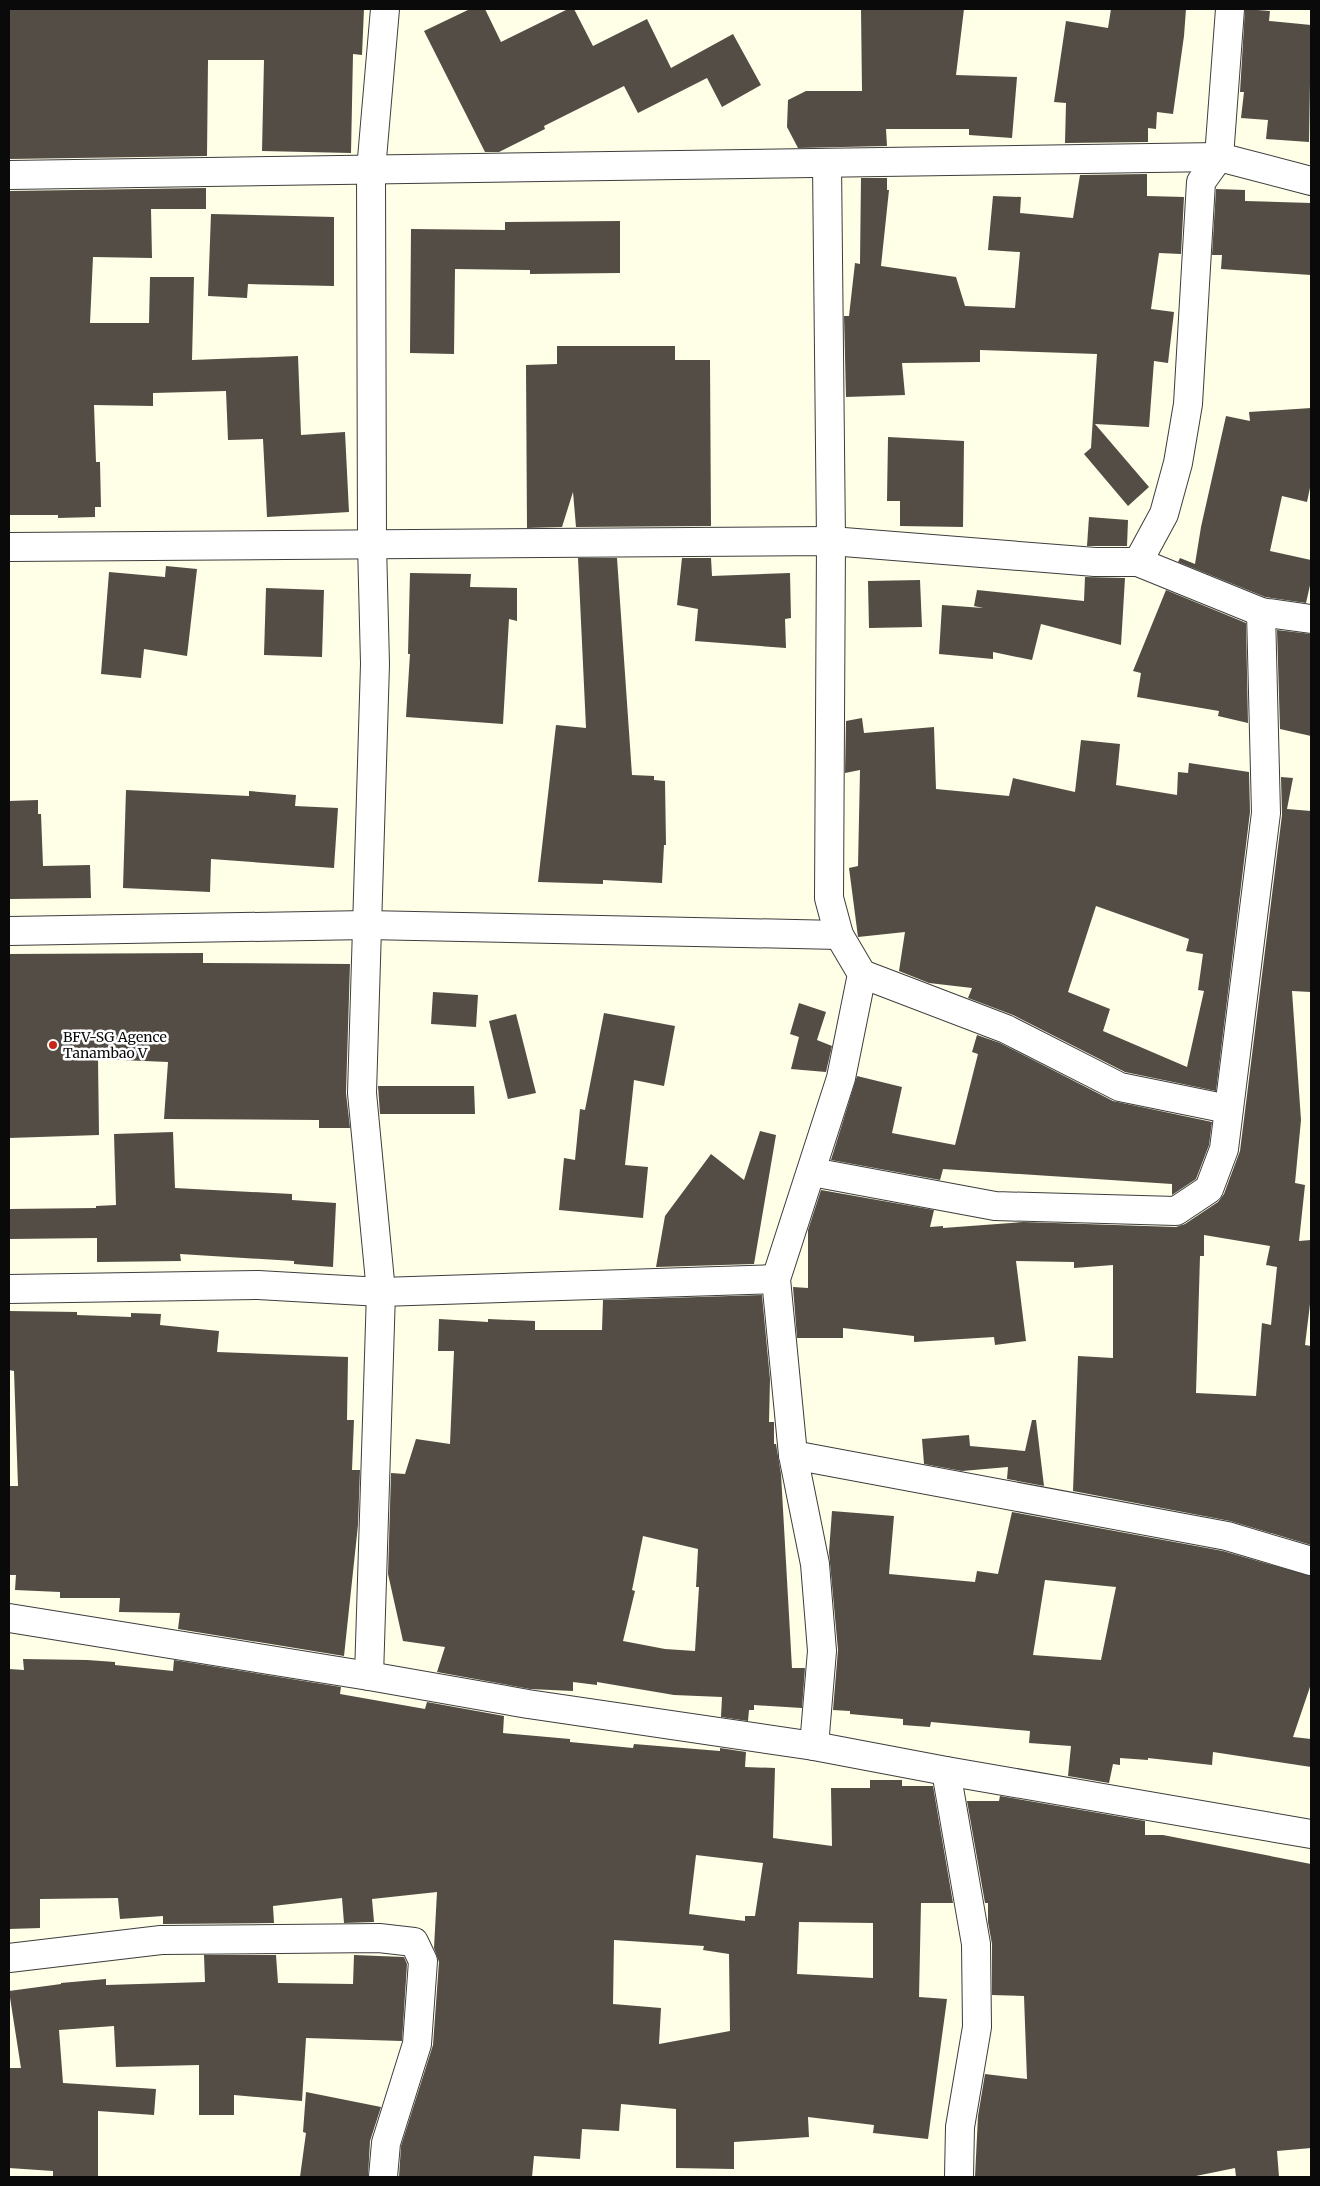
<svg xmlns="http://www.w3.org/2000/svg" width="1320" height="2186" font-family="Merriweather,serif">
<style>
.building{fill:#534d45;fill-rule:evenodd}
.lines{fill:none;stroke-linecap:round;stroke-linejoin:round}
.minor-casing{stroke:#3d3d3d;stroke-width:30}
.minor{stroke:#fff;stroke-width:28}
.poi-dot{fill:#c62716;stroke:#fff;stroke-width:2}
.labels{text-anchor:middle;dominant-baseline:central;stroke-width:5;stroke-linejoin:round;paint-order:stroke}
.poi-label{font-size:14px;fill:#0a0a0a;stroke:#fff;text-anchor:start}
</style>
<rect width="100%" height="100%" fill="#fffee7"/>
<g class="building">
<path d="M9,9H364L362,55L353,54L351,153L262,151L264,60H208L207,156L9,159Z"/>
<path d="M470,9H485L501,42L568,9H574L593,46L647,19L671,68L733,34L761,85L722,107L707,78L638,113L624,86L544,126L545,129L499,152H485L424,31Z"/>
<path d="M861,9H964L956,75L1017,77L1012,138L969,135V129H886L887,146L798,148L787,127L788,100L806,91H862Z"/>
<path d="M1111,9H1186L1184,36L1173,114L1157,112L1156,129L1148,128V142L1065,143L1066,103L1054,102L1066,21L1108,28Z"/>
<path d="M1245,9L1270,11L1269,21L1311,25L1309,142L1266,139L1268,120L1241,118L1244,92H1240Z"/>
<path d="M1147,174V196L1184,197L1181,254L1159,253L1151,309L1174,312L1168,363L1154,361L1149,427L1095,424L1149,487L1128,506L1084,454L1091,448L1097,354L980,350V362L902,363L905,395L846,397L844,316H849L855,263L860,264L861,178H887V190H889L881,266L956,277L965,306L1015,308L1020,252L988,250L993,196L1021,197L1020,213L1073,218L1080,175Z"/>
<path d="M206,188V209H151L152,258L93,257L90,323H149L150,277H194L192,360L298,356L301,435L345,432L349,512L267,517L263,439L228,440L226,391L153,393V406L94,405L96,462H100L101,507H95V517L58,518V515H9V191Z"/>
<path d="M1216,189L1245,190V201L1311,203V275L1221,269L1222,255H1212Z"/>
<path d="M211,214L334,217V286L248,284L247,298L208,296Z"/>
<path d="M620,221V273L530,274V270L455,269L454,354L410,353L411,229L505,230V222Z"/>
<path d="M557,346H675V360H710L711,526L576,527L573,492L562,527L527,528L526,365L557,364Z"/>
<path d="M1311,408V483L1307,502L1282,496L1270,551L1311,560V581L1306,603L1265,597L1178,562L1180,558L1195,564L1201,527L1226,416L1250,421L1249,412Z"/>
<path d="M888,437L964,441L963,527L900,526V501H887Z"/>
<path d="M1089,517L1128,520L1127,546H1087Z"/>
<path d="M578,558H617L632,775L654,776V780L665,781L666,845H664L662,883L603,880V884L538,882L556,725L586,728Z"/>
<path d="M682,558H711L712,576L790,573L791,618L785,619L786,648L695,641L698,609L677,605Z"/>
<path d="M166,566L197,569L187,656L144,649L141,678L101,674L109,572L165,577Z"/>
<path d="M410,573L471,574L470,587L517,588V621L509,619L503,724L406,717L410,654H408Z"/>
<path d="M1085,577L1125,578L1121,645L1041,624L1032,660L993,652V659L939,654L942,605L983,608L974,606L977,590L1084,601Z"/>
<path d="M920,580L922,627L869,628L868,581Z"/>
<path d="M266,588L324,590L322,657L264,655Z"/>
<path d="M1166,590L1246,623L1248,723L1218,716L1219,711L1137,697L1141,673L1133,671Z"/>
<path d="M1277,630L1311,634V736L1280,729Z"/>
<path d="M862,718L864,733L934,727L936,789L1009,796L1013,778L1075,792L1081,740L1120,744L1116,785L1177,795L1178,772L1188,773L1189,763L1249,772L1250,812L1216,1091L1125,1072L1013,1015L968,998L972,988L929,983L899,971L905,932L858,937L849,868L858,866L860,770L845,773L846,721ZM1096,906L1189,939L1186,951L1203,954L1198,990L1204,991L1187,1067L1103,1031L1110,1009L1068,992Z"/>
<path d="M1281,777L1293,778L1287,809L1311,811V992L1292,991L1301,1120L1295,1183L1305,1185L1299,1241L1311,1240V1296L1305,1345L1311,1346V1545L1230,1521L1073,1491L1078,1356L1113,1358V1265L1074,1268V1262L1016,1261L1026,1341L995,1345L994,1337L914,1342V1336L843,1328V1338H797L793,1287L808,1288V1230L821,1190L934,1210L930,1227L943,1226V1228L1023,1222L1176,1227L1185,1224L1218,1202L1224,1194L1240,1151L1282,815ZM1204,1235L1270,1246L1266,1265L1277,1267L1271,1325L1262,1323L1256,1396L1196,1393L1200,1256H1204Z"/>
<path d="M126,790L249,796V791L296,795L295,806L338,808L334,868L211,859L210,892L123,888Z"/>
<path d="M38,800V814H41L43,866L90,865L91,898L9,899V801Z"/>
<path d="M203,953V963L350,964L346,1093L350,1128H319V1120L164,1119L168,1062L98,1059L99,1135L9,1138V954Z"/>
<path d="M433,992L478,995L476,1027L431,1024Z"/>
<path d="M799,1003L826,1012L817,1040L832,1046L826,1072L791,1069L799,1037L790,1034Z"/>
<path d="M604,1013L675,1026L664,1086L634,1080L625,1165L648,1167L643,1218L559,1210L564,1158L575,1160L580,1109L585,1110Z"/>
<path d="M516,1014L536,1093L508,1099L489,1021Z"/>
<path d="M977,1035L1000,1043L1113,1101L1212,1122L1209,1145L1196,1179L1172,1195V1184L943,1169L940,1180L831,1160L857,1076L902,1087L892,1133L955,1145L978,1054L972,1052Z"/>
<path d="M378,1086H474L475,1114H380Z"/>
<path d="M760,1131L776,1135L754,1264L656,1267L665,1216L711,1154L744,1180Z"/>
<path d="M173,1132L175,1188L292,1194V1200L336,1203L333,1267L294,1264V1261L180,1254L181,1261L97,1262V1238L9,1239V1209L96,1208V1206L116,1205L114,1134Z"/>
<path d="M762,1295L770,1379L769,1422H774V1444H776L781,1474L792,1668H805L802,1708L754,1705V1710H749L748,1721L721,1717L722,1697L674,1695L597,1682V1685L573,1682V1691L530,1689L437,1672L445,1647L403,1641L388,1574L391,1473L405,1474L416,1439L450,1444L454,1351H438L439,1319L488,1322V1319L535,1321V1330H602L603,1300ZM643,1536L698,1549L696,1587H699L695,1651L665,1649L623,1641L635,1591L632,1590Z"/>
<path d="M9,1311L77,1312V1315L131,1317V1313L161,1314L160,1325L219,1331L217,1352L348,1357L347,1420H354L352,1470H360L358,1525L344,1656L178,1629L180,1613L119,1612L120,1598H60V1592L15,1590L16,1575H9V1486H18L14,1371L9,1370Z"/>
<path d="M1032,1420H1036L1044,1486L1007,1479L1008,1467L962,1471L924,1464L922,1439L969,1435L970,1446L1025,1451Z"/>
<path d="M832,1511L894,1516L889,1574L975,1582L977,1571L998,1574L1012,1512L1223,1551L1311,1576V1684L1293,1737L1311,1739V1767L1213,1752L1212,1765L1148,1758V1760L1120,1758V1765L1113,1764L1109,1783L1068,1776L1071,1746L1029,1743L1030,1731L931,1722L930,1727L903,1725V1719L850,1714V1711L833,1710L838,1650L829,1552ZM1045,1580L1116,1587L1101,1660L1033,1655Z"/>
<path d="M23,1659L87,1660L115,1662V1665L173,1671L174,1660L341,1687L340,1694L425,1709L427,1702L504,1716L503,1733L570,1739V1742L633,1748L634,1744L720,1751V1748L746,1752L745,1767L775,1768L773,1838L832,1846L831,1788H870V1780H902V1786H933L953,1903H921L919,1997L947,1999L928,2139L873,2133L874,2125L808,2117L809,2137L734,2142V2169L676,2168V2109L621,2104L619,2131L582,2129L580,2159L534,2156L532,2177H399L401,2146L433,2045L439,1962L434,1948L437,1892L372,1899L374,1922L344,1923L342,1898L273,1906L274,1923L163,1924V1916L120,1919L118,1898L40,1899V1928L9,1929V1669L24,1670ZM696,1855L763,1863L755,1916H745V1921L689,1914ZM799,1922L873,1923V1978L797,1974ZM614,1940L704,1946L703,1950L729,1954L730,2031L659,2044L661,2008L613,2004Z"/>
<path d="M1000,1796L1145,1821V1835H1163L1311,1864V2148L1277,2151L1279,2177H1236L1235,2168L1191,2177H975L978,2116L985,2074L1027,2079L1024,1996L992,1995V1944L988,1922V1903H985L967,1801H999Z"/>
<path d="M204,1955H276L278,1983L353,1984L354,1955L404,1957L407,1964L402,2041L306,2038L302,2101L234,2095V2115H199V2065L116,2067L114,2026L59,2030L63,2083L156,2089L154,2115L98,2111V2177H53V2171L9,2168V2068H21L9,1991L61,1984V1983L106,1979V1985L205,1982Z"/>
<path d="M306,2092L381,2107L370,2141L368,2177H300L306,2133L303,2132Z"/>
</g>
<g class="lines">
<g class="minor-casing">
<g id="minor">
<path d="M1219,157L1230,9"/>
<path d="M9,175L1219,157L1311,181"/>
<path d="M9,547L831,541L1095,562H1138L1164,514L1178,463L1188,404L1201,182L1219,157"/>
<path d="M1138,562L1261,612L1311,619"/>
<path d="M9,931L367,925L839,935"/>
<path d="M862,974L1006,1029L1120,1087L1228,1109"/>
<path d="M812,1172L995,1206L1176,1211L1209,1189L1224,1149L1266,813L1261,612"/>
<path d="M9,1289L258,1285L381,1292L776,1279"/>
<path d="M793,1455L1227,1536L1311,1561"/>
<path d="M9,1618L369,1676L528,1704L814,1746L946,1771L1311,1834"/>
<path d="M369,1676L381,1292L362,1093L375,664L372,544L371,170L385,9"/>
<path d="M814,1746L822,1651L815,1564L793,1455L776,1279L841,1078L862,974L839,935L829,898L831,541L827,163"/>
<path d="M946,1771L976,1944L977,2027L960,2127L959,2177"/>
<path d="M9,1958L161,1940L379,1938L414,1942L423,1961L417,2044L386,2143L383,2177"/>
</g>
</g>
<use href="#minor" class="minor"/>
</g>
<circle class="poi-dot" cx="53" cy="1045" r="5"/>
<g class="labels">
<g class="poi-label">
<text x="63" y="1037">BFV-SG Agence<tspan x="63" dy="16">Tanambao V</tspan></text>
</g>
</g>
<rect width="1320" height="2186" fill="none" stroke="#0a0a0a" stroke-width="20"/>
</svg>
